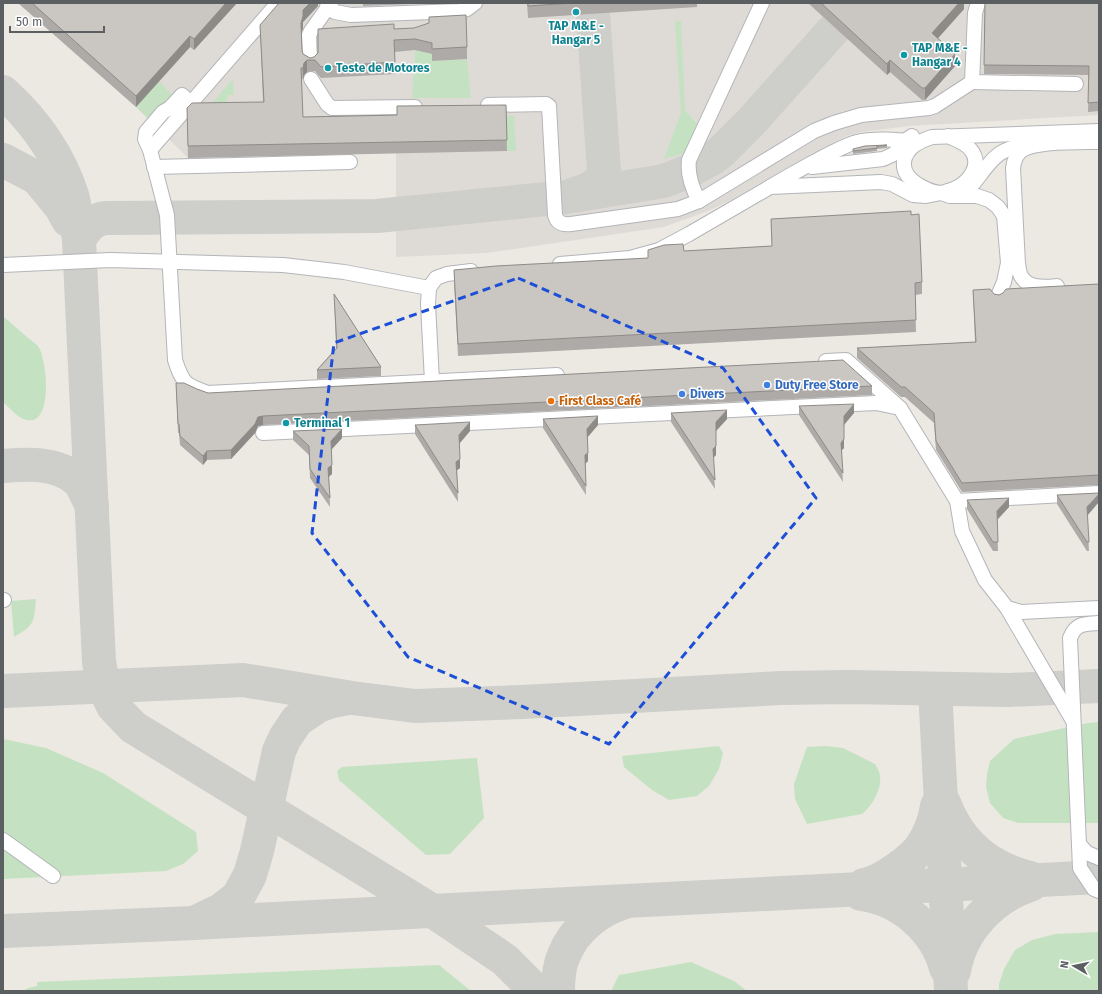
<svg xmlns="http://www.w3.org/2000/svg" width="1102" height="994" font-family="'Fira Sans',sans-serif">
<style>
.industrial{fill:#dedbd7}
.green{fill:#c4e2c1}
.lines{fill:none;stroke-linecap:round;stroke-linejoin:round}
.taxiway{stroke:#cececa;stroke-width:34}
.minor-casing{stroke:#b3b5b9;stroke-width:16}
.minor{stroke:#fff;stroke-width:14}
.wall{fill:#aeaaa7}
.shaded-wall{fill:#8d8b88}
.building{fill:#cac6c2;stroke:#8d8b88}
.marked{fill:none;stroke:#1d4ed8;stroke-width:3;stroke-dasharray:8 5;stroke-linejoin:round}
.culture-dot{fill:#0f9aa8;stroke:#fff;stroke-width:1.5}
.shop-dot{fill:#3f7fe0;stroke:#fff;stroke-width:1.5}
.food-dot{fill:#e8710a;stroke:#fff;stroke-width:1.5}
.labels{text-anchor:middle;dominant-baseline:central;stroke-width:3;stroke-linejoin:round;paint-order:stroke}
.culture-label{font-size:12px;font-weight:bold;fill:#0d838f;stroke:#fff;text-anchor:start}
.shop-label{font-size:12px;font-weight:bold;fill:#366cbe;stroke:#fff;text-anchor:start}
.food-label{font-size:12px;font-weight:bold;fill:#c56008;stroke:#fff;text-anchor:start}
</style>
<rect width="100%" height="100%" fill="#ece9e2"/>
<path class="industrial" d="M18,3H1099V115L910,126L861,132L847,136L824,147L729,201L708,211L664,227L487,253L396,257V153L188,158L136,107Z"/>
<g class="green">
<path d="M675,21H681L685,110L697,124L685,153L664,159L681,113Z"/>
<path d="M415,50L432,54V61L467,59L471,98H412Z"/>
<path d="M159,81L171,94V101L151,121L136,107Z"/>
<path d="M231,81H233L234,95H228C228,108 212,111 202,115Z"/>
<path d="M506,116H514L516,151H507Z"/>
<path d="M3,316C11,323 20,331 28,338C31,340 35,343 38,346C47,358 54,426 27,420C17,418 10,408 3,402Z"/>
<path d="M36,599C34,622 35,625 14,637L11,601Z"/>
<path d="M1099,722V823H1018L1003,818L990,803L986,787L987,774L990,761L1014,739L1088,723Z"/>
<path d="M3,739L46,748L103,773L196,832L198,851L183,864L166,871L3,879Z"/>
<path d="M719,746L723,753L719,769L709,786L697,796L669,800L652,790L624,767L622,756Z"/>
<path d="M826,746L843,748L875,764C877,768 880,772 880,776C882,789 872,806 862,814L807,824L795,799L794,784L807,747Z"/>
<path d="M477,758L484,818L450,854L426,855L339,780L337,771L342,767Z"/>
<path d="M1099,932V991H999V984L1004,969L1015,950L1032,940L1055,934Z"/>
<path d="M691,962L734,981L747,991H611L619,975Z"/>
<path d="M439,965L471,991H23L28,988L37,986V982Z"/>
</g>
<g class="lines">
<g class="taxiway">
<path d="M3,92C34,120 59,155 72,195C76,209 77,225 79,240L99,662L104,687L113,706L133,727L431,910L505,960L536,991"/>
<path d="M3,160L37,178L61,207L68,220"/>
<path d="M572,195C587,190 600,187 604,171L593,14"/>
<path d="M79,240C86,228 92,219 107,218L377,216L566,197L664,181L689,171L713,158L722,151L751,122L835,28"/>
<path d="M3,466C27,464 55,462 76,479C82,483 88,499 92,506"/>
<path d="M935,689L951,991"/>
<path d="M3,691L243,680L352,698L415,706L522,702L781,688L849,687L1009,690L1099,686"/>
<path d="M944,803C959,843 988,868 1030,878"/>
<path d="M864,885C882,882 914,859 923,844C930,833 935,819 937,806"/>
<path d="M861,894C900,899 936,929 946,968"/>
<path d="M198,921L221,910L238,897L250,875L257,851L279,751L285,738L297,720L318,706L332,701L348,698"/>
<path d="M3,931L194,923L1099,877"/>
<path d="M954,971C961,929 993,897 1032,884"/>
<path d="M558,991C558,979 559,966 564,955C574,930 597,911 622,903"/>
</g>
<g class="minor-casing">
<g id="minor">
<path d="M762,3L689,160C687,175 692,188 699,201L814,131L834,123L861,115L929,108L935,106L972,82"/>
<path d="M978,3L975,13L972,82L1076,84"/>
<path d="M327,7L335,12L351,15L460,11L467,9L475,3"/>
<path d="M310,61L309,35L311,31L331,3"/>
<path d="M311,79L327,104L332,108L415,107"/>
<path d="M190,103L182,95L170,108L163,112L146,132L145,139L150,150L167,215L175,360C183,384 185,385 208,393L557,375"/>
<path d="M488,105L546,104L549,106L555,215C557,223 563,225 571,224L678,209L699,201"/>
<path d="M948,136C956,140 965,142 971,150C983,165 968,183 954,189C950,190 944,193 940,193C932,192 923,188 917,184C909,179 903,172 904,162C906,147 920,141 932,137L1099,131"/>
<path d="M917,143C902,139 872,138 857,142C845,145 834,152 823,157C805,167 788,176 770,187L881,182L892,184L913,195L926,196L941,193L950,196H977L989,200L998,207L1004,216L1008,263L1004,282L998,296"/>
<path d="M150,150L277,4"/>
<path d="M154,167L350,162"/>
<path d="M812,167L883,159L894,154L906,140L912,136"/>
<path d="M973,184C991,161 998,146 1030,145"/>
<path d="M560,264L630,258L659,250L689,234L770,187"/>
<path d="M3,265L110,260L283,265L344,272L429,288"/>
<path d="M1057,286C1045,287 1028,289 1021,276C1019,273 1019,267 1018,264L1013,168C1014,160 1016,153 1024,149C1039,141 1080,142 1099,142"/>
<path d="M432,381L428,304L429,288L436,278L447,274L471,271"/>
<path d="M900,408L957,501L962,531L985,580L1007,608L1021,612L1099,608"/>
<path d="M263,433L876,403L900,408L846,360L826,361"/>
<path d="M957,501L1099,493"/>
<path d="M3,600H4"/>
<path d="M1007,608L1072,719"/>
<path d="M1099,623C1084,624 1076,623 1070,638L1080,868L1094,889L1099,891"/>
<path d="M3,840L53,876"/>
<path d="M1080,845L1087,853L1099,858"/>
</g>
</g>
<use href="#minor" class="minor"/>
</g>
<g class="wall">
<path d="M18,3H237L194,50L190,47L136,107Z"/>
<path d="M318,3V6L303,22V28L301,34L302,50L303,54L310,58L394,29L467,47V59L432,61V54L415,50L395,52V74L321,78L315,71L307,72L304,75L303,79H301L303,117L397,115L506,105L507,151L188,158L187,108L263,102L260,25Z"/>
<path d="M363,3H435L363,6Z"/>
<path d="M527,3H697V7L528,18Z"/>
<path d="M808,3H964V9L938,38L955,66L925,100H922L890,72L887,75Z"/>
<path d="M985,3H1099V111L1088,112L1089,75L984,74Z"/>
<path d="M887,145V148L877,149V151L853,154V149Z"/>
<path d="M911,215L922,282V294L915,295L916,332L458,356L454,282V270L648,258V250L684,251L772,246L771,219Z"/>
<path d="M1099,284V485L962,492L936,450L934,423L905,397H901L857,358V348L975,342L973,290L999,295Z"/>
<path d="M334,294L381,367V376L317,379V370L336,348Z"/>
<path d="M176,383L208,393L872,386V395L263,425L258,426L255,433L231,459L207,460L203,465L180,445L179,433H178Z"/>
<path d="M799,406L854,413L844,424V448L841,451L843,482L799,415Z"/>
<path d="M671,413L727,419L716,431V455L713,458L715,489L671,422Z"/>
<path d="M543,419L598,425L587,437L588,461L585,464L586,495L543,428Z"/>
<path d="M415,425L470,431L459,444L460,468L457,470L458,502L415,434Z"/>
<path d="M293,431L342,438L331,450L332,474L329,477L330,507L310,478L309,455L293,440Z"/>
<path d="M1057,495L1087,515L1089,551H1087L1057,504Z"/>
<path d="M967,500L1009,507L997,520L998,551H993L967,509Z"/>
</g>
<g class="shaded-wall">
<path d="M226,3H237L194,50V39Z"/>
<path d="M310,3H318V6L303,22V28L301,35V23L303,10Z"/>
<path d="M959,3H964V9L932,45V33Z"/>
<path d="M190,36V47L136,107V96Z"/>
<path d="M955,54V66L925,100V88Z"/>
<path d="M307,60V72L304,75L303,79V68L304,63Z"/>
<path d="M890,60V72L887,75V64Z"/>
<path d="M854,404V413L844,425V416Z"/>
<path d="M727,410V419L716,431V422Z"/>
<path d="M263,416V425L258,426L255,433L231,459V450L258,417Z"/>
<path d="M598,416V425L587,438V429Z"/>
<path d="M470,422V431L459,444V435Z"/>
<path d="M342,429V438L331,450V441Z"/>
<path d="M844,439V448L841,451V443Z"/>
<path d="M716,446V455L713,458V449Z"/>
<path d="M207,451V460L203,465V456Z"/>
<path d="M588,453V461L585,464V455Z"/>
<path d="M460,459V468L456,471V462Z"/>
<path d="M332,465V474L328,477V468Z"/>
<path d="M1099,494V502L1087,516V507Z"/>
<path d="M1009,498V507L997,520V511Z"/>
</g>
<g class="building">
<path d="M32,3H226L194,39L190,36L136,96Z"/>
<path d="M279,3H310L303,10V16L301,23L302,50L303,54L310,58L314,57L318,53V29L394,24V29L414,28L429,23V17L466,15L467,47L432,49V43L415,39L394,40L395,62L321,67L315,60H307L304,63L303,68H301L303,117L397,115V106L506,105L507,140L188,146L187,108L192,103L264,102L260,25Z"/>
<path d="M528,3H573L528,6Z"/>
<path d="M821,3H959L932,33L955,54L925,88H922L890,60L887,64Z"/>
<path d="M985,3H1099V102L1088,103L1089,66L984,65Z"/>
<path d="M887,145L877,146V148L853,151V149L865,146Z"/>
<path d="M911,211V215L919,214L922,282L915,283L916,320L458,344L454,270L496,266L648,258V250L664,245L683,244L684,251L772,246L771,219Z"/>
<path d="M1099,284V475L962,483L936,441L934,413L905,387H901L857,348L976,342L973,290L990,289L994,294L999,295L1003,293L1006,289Z"/>
<path d="M334,294L381,367L317,370L337,348Z"/>
<path d="M843,360L872,386L263,416L258,417L255,424L231,450L207,451L203,456L180,436L179,424H178L176,383H184L197,389L208,393Z"/>
<path d="M854,404L844,416V439L841,443L843,473L799,406Z"/>
<path d="M727,410L716,422V446L713,449L715,480L671,413Z"/>
<path d="M598,416L587,429L588,453L585,455L586,486L543,419Z"/>
<path d="M470,422L459,435L460,459L456,462L458,493L415,425Z"/>
<path d="M342,429L331,441L332,465L328,468L330,498L310,469L309,446L293,431Z"/>
<path d="M1099,493V494L1087,507L1089,542H1087L1057,495Z"/>
<path d="M1009,498L997,511L998,542H993L967,500Z"/>
</g>
<path class="marked" d="M518,278L723,368L816,498L609,744L408,657L312,533L334,343Z"/>
<g class="culture-dot">
<circle cx="576" cy="12" r="4"/>
<circle cx="904" cy="55" r="4"/>
<circle cx="328" cy="68" r="4"/>
<circle cx="286" cy="423" r="4"/>
</g>
<g class="shop-dot">
<circle cx="767" cy="385" r="4"/>
<circle cx="682" cy="394" r="4"/>
</g>
<circle class="food-dot" cx="551" cy="401" r="4"/>
<g class="labels">
<g class="culture-label">
<text x="576" y="26" text-anchor="middle">TAP M&amp;E -<tspan x="576" dy="14">Hangar 5</tspan></text>
<text x="912" y="48">TAP M&amp;E -<tspan x="912" dy="14">Hangar 4</tspan></text>
<text x="336" y="68">Teste de Motores</text>
<text x="294" y="423">Terminal 1</text>
</g>
<g class="shop-label">
<text x="775" y="385">Duty Free Store</text>
<text x="690" y="394">Divers</text>
</g>
<g class="food-label">
<text x="559" y="401">First Class Café</text>
</g>
</g>
<rect width="1102" height="994" fill="none" stroke="#5b5f62" stroke-width="8"/>
<g transform="translate(1074 966) rotate(279)" stroke="#ffffff" stroke-width="3" paint-order="stroke">
<path d="M0-3L7 15L0 10L-7 15Z" fill="#5b5f62"/>
<text y="-6" font-size="11" font-weight="bold" text-anchor="middle" fill="#5b5f62">N</text>
</g>
<path d="M10 26v6h94v-6" fill="none" stroke="#5b5f62" stroke-width="2"/>
<text x="16" y="26" font-size="12" fill="#5b5f62" stroke="#ffffff" stroke-width="3" paint-order="stroke">50 m</text>
</svg>
